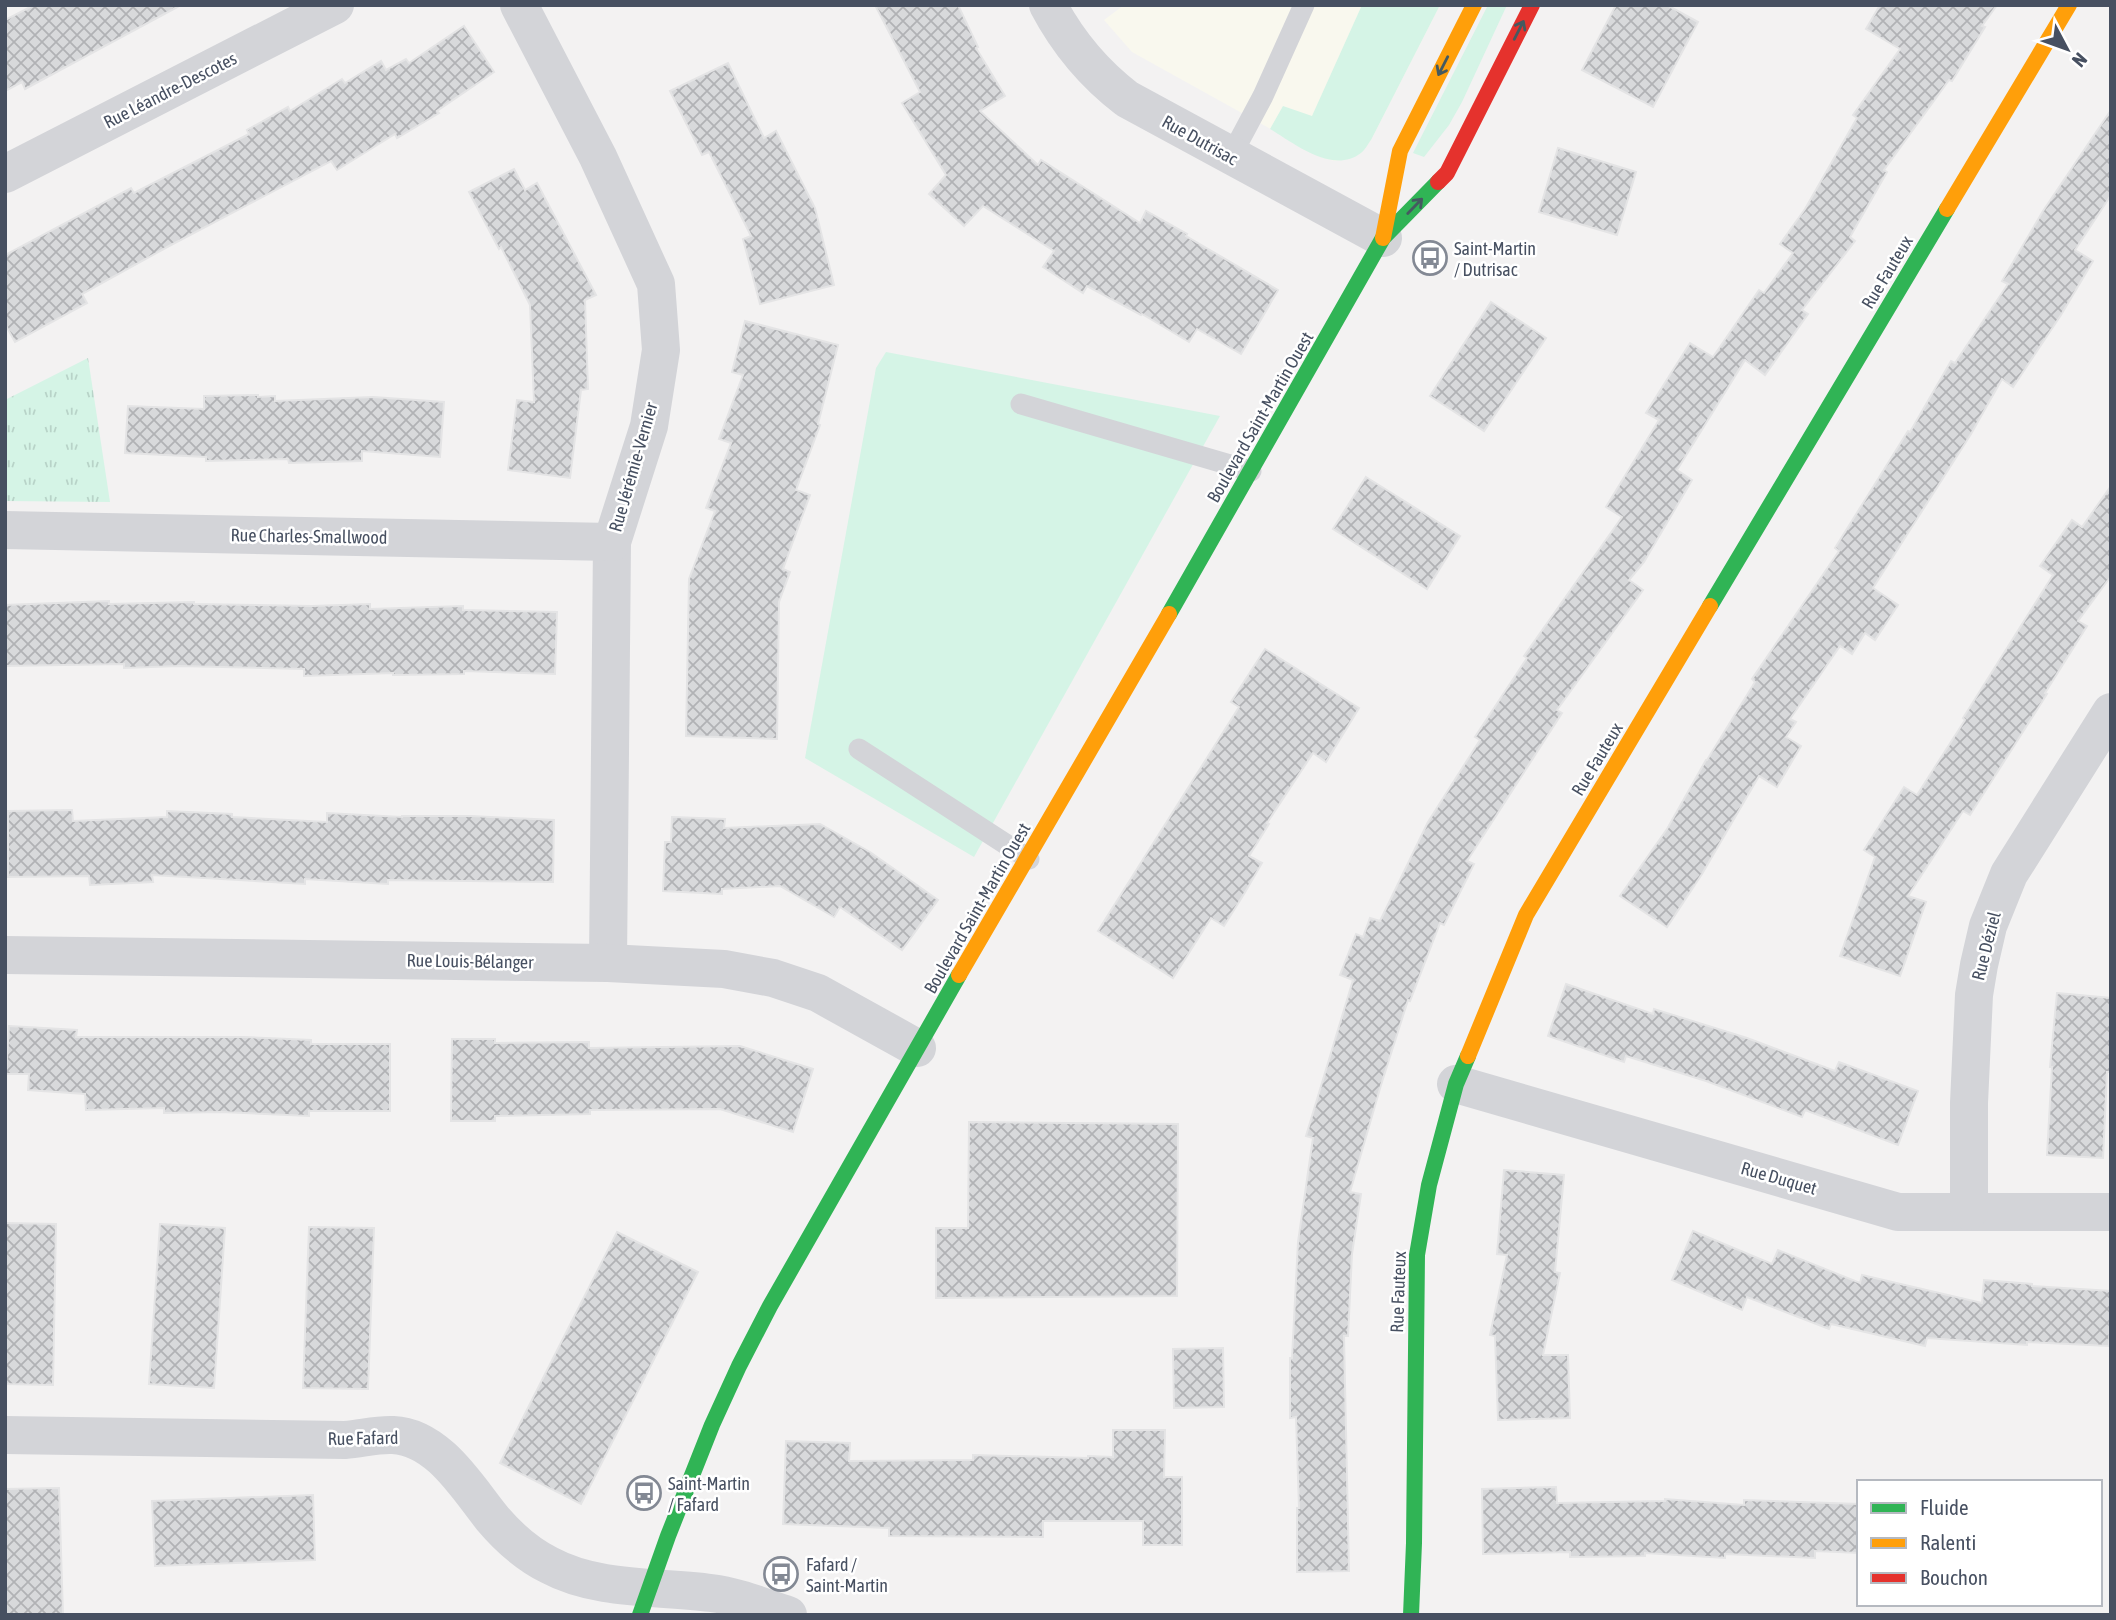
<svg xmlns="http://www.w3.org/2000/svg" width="2116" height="1620" font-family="'Asap Condensed',sans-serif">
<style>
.commercial{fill:#f9f8ee}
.grass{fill:#d5f4e6}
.park{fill:url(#park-tufts)}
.building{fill:url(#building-cross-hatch);stroke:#e4e4e5;stroke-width:2}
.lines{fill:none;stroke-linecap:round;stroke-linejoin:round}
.lane{stroke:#d3d4d8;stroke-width:21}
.street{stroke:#d3d4d8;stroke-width:38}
.fast{stroke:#30b455;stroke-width:16}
.slow{stroke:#ff9f0a;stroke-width:16}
.jam{stroke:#e5322d;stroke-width:16}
.oneway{stroke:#455a60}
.labels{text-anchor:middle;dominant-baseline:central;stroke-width:5;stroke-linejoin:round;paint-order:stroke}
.street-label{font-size:18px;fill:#475061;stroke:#fff}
.poi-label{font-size:18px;fill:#475061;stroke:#fff;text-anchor:start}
</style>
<defs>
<pattern id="park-tufts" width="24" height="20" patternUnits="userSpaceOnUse" patternTransform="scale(1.75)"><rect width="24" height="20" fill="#d5f4e6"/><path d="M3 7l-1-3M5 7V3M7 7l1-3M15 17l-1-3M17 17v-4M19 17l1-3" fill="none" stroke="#b8d3c8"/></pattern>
<pattern id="building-cross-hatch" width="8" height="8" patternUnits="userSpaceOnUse" patternTransform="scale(1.75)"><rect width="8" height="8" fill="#d8d9db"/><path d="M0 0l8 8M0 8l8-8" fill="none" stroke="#b1b2b5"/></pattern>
</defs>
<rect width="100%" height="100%" fill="#f3f2f2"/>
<path class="commercial" d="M1124,5H1440L1371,140L1361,153L1348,159L1335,161L1323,158L1132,52L1104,20Z"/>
<g class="grass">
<path d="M1362,5H1440L1371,140C1368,144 1365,150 1361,153C1332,175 1294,143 1270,129L1283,106L1312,116Z"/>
<path d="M1488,5H1507L1462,102L1449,125L1424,157L1413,153Z"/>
<path d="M886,352L1220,416L974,857L805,758L876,368Z"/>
</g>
<path class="park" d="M88,358L110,502L5,501V400Z"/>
<g class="building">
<path d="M34,5H181L25,89L22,82L5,91V20Z"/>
<path d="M875,5H958L978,47L976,48L1005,96L980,111L1038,165L1041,160L1140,223L1146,211L1187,234L1186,236L1278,290L1241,354L1197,329L1189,342L1142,314L1141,315L1087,286L1083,293L1043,267L1054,251L983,206L964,226L929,194L946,175L902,103L920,92Z"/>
<path d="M1616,5H1667L1698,22L1653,107L1582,70Z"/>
<path d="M1880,5H1997L1982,26L1985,27L1952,81L1949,80L1884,170L1887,172L1850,237L1855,241L1802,310L1808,314L1765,375L1745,360L1677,470L1692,480L1644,562L1629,580L1643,590L1557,710L1562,713L1467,861L1474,864L1444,925L1440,923L1410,1001L1408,1000L1381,1085L1350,1192L1361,1194L1352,1254L1348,1336H1344L1349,1571L1297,1572V1508H1299L1296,1417L1290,1418V1358H1292L1298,1242L1313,1138L1306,1136L1353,980L1340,975L1356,934L1363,937L1370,918L1380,921L1428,822L1480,740L1475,737L1527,658L1524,656L1622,517L1606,507L1659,420L1646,413L1690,343L1713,357L1759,290L1764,293L1793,253L1780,244L1805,209L1857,118L1853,115L1900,49L1866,29Z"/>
<path d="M464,26L494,72L437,111L439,113L397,138L395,134L337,170L331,161L171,245L82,294L87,303L15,342L5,324V255L131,188L134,193L249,134L247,130L288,107L290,111L342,79L345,83L381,61L386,70L406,59L409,63Z"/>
<path d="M728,63L764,138L776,131L815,208L834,285L760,304L743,239L751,236L709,152L702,155L670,91Z"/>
<path d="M2111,110V195L2075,250L2093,261L2061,315L2013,387L2002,379L1971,434L1873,588L1898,605L1875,640L1865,633L1852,654L1840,646L1790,719L1796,722L1786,737L1801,746L1777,787L1759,776L1702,874L1667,927L1620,896L1667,829L1706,760H1707L1755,682L1752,679L1839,551L1835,548L1908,431L1910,432L1951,361L1955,363L2008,284L2002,281L2043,211Z"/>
<path d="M1558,148L1636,172L1617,235L1539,212Z"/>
<path d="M514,169L525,190L537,183L596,295L585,300L588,389L581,390L570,478L508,470L517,400L534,402L530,305L501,247L499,249L469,192Z"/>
<path d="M1491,302L1546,338L1484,431L1430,396Z"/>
<path d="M745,321L838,345L818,424L820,425L796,490L810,495L783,569L790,572L779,602L777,739L686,736L689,579L715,511L706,508L731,443L719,439L743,375L732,372Z"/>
<path d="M258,395V397L275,396V401L373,397L444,402L440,457L362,451V461L289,463L288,459L206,461V457L125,453L128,406L204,409V396Z"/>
<path d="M1366,477L1460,536L1427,589L1333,529Z"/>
<path d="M2111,486V576L2078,621L2087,626L2045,693L2047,694L1970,815L1963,811L1908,896L1926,902L1900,976L1840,956L1875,857L1864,850L1904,787L1917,795L1965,720L1963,718L2053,575L2040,566L2072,520L2082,527Z"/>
<path d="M109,601V604L194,602V604L312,606L370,604V609L463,606V610L557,612L555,674L464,671V674L393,675V673L304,676V669L179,666L124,668V664L5,666V605Z"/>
<path d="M1265,649L1359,708L1326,762L1313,753L1267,823L1269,824L1249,856L1262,863L1244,894L1224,926L1211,918L1173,978L1098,931L1239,707L1231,702Z"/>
<path d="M72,810L73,821L167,817V811L232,814V817L327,822V813L402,817V816H471L554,820L553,882L388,880V884L305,879V884L152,875L153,882L90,885L89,876L8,877V811Z"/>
<path d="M672,817L725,819L724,828L820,824L870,852L938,900L902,950L840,907L834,917L780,886L722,889V894L663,891L665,842H671Z"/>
<path d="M1566,984L1653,1014L1654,1009L1747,1038L1835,1071L1839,1062L1918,1091L1898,1145L1805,1110L1802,1117L1706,1081L1626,1056L1624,1062L1548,1036Z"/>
<path d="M2057,993L2111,998V1072H2107L2103,1158L2047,1155L2052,1067H2050Z"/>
<path d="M9,1026L77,1030L76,1037H244L311,1040V1044H390V1111H309V1116L221,1112L164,1113V1108L86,1110L85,1094L28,1090L29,1074H6Z"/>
<path d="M452,1039H495V1043L589,1042V1048L740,1046L813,1069L793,1132L720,1109L590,1110V1114L495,1116V1121H451Z"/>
<path d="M969,1122L1178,1124L1177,1296L936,1298V1228H968Z"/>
<path d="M1504,1170L1564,1175L1555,1272L1560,1273L1543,1355H1568L1570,1418L1498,1420L1495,1336L1490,1335L1507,1255L1497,1254Z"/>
<path d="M5,1223L56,1224L53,1385L5,1384Z"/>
<path d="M160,1224L225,1228L214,1388L149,1384Z"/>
<path d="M309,1227L374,1228L368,1389L303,1388Z"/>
<path d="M1693,1231L1772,1264L1778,1250L1860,1283L1862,1275L1982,1303L1984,1280L2032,1284V1286L2111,1291L2109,1346L2027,1342V1345L1927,1338L1925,1346L1831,1324L1829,1329L1747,1297L1742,1310L1672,1280Z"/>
<path d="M617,1232L698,1272L581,1504L500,1463Z"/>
<path d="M1223,1348L1224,1407L1174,1408L1173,1349Z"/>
<path d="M1113,1430H1165L1164,1477H1182V1545H1143V1521H1043V1537L889,1536V1528L783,1524L786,1441L850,1443L849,1461L973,1460V1455L1088,1458V1456L1113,1457Z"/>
<path d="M1556,1487L1557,1503L1665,1501V1499L1744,1505V1500L1859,1504V1553L1815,1551V1558L1725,1554V1558L1645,1553V1556L1570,1557V1552L1483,1554L1482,1489Z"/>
<path d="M59,1488L63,1615H5V1489Z"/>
<path d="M313,1495L315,1560L155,1566L152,1501Z"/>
</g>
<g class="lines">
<g class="lane">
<path d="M1231,156L1263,96L1304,5"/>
<path d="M1021,404L1251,471"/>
<path d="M859,749L1029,859"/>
</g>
<g class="street">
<path d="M519,5L598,157L656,284L661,350L649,426L612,542L608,963"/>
<path d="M1048,5C1068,43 1093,73 1127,99L1383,238"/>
<path d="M5,174L335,5"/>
<path d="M5,530L612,542"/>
<path d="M5,955L608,963L724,969L773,978L818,993L917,1048"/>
<path d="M1456,1084L1898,1212H2111"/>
<path d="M1969,1211V1103L1974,995L1979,965L1988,926L2009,874L2111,712"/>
<path d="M5,1435L345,1440C361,1439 377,1434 393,1435C438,1437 467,1487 492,1518C508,1537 527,1554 549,1565C597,1591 658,1586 711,1593C737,1596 763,1607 788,1615"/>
</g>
<g class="fast">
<path d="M1710,606L1947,209"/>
<path d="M1169,614L1383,238L1438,182"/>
<path d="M640,1615L668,1536L712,1425L739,1366L770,1306L959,975"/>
<path d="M1411,1615L1414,1543L1417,1255L1429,1185L1456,1084L1468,1056"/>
</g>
<g class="slow">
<path d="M1947,209L2069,5"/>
<path d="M1383,238L1400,151L1474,5"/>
<path d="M959,975L1169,614"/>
<path d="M1468,1056L1526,915L1710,606"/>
</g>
<path class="jam" d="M1438,182L1447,173L1532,5"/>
</g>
<defs><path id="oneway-shaft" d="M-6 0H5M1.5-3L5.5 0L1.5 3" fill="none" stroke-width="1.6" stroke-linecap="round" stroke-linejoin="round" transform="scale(1.75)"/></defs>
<g class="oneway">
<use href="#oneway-shaft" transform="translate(1519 30) rotate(-63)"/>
<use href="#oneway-shaft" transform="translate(1443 66) rotate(117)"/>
<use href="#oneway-shaft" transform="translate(1415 206) rotate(-46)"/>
</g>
<defs>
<g id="bus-ring" transform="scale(1.75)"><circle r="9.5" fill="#fff" stroke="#838994" stroke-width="1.5"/><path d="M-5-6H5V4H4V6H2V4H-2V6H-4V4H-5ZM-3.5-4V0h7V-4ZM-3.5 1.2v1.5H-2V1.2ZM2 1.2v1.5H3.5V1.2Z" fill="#838994"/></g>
</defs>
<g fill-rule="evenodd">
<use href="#bus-ring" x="1430" y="258"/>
<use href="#bus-ring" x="644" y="1493"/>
<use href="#bus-ring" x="781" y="1574"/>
</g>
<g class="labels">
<g class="street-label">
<text transform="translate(170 90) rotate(-27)">Rue Léandre-Descotes</text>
<text transform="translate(1200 140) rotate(29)">Rue Dutrisac</text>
<text transform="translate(1887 272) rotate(-59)">Rue Fauteux</text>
<text transform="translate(1260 417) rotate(-60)">Boulevard Saint-Martin Ouest</text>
<text transform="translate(633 467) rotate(-74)">Rue Jérémie-Vernier</text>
<text transform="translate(309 536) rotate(1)">Rue Charles-Smallwood</text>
<text transform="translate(1597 759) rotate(-59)">Rue Fauteux</text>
<text transform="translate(977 908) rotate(-60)">Boulevard Saint-Martin Ouest</text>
<text transform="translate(1986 946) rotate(-76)">Rue Déziel</text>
<text transform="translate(470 961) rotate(1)">Rue Louis-Bélanger</text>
<text transform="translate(1779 1178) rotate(16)">Rue Duquet</text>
<text transform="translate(1398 1292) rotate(-88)">Rue Fauteux</text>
<text transform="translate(363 1438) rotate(-1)">Rue Fafard</text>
</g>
<g class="poi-label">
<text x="1454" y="248">Saint-Martin<tspan x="1454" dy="21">/ Dutrisac</tspan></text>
<text x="668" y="1483">Saint-Martin<tspan x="668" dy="21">/ Fafard</tspan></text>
<text x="806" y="1564">Fafard /<tspan x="806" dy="21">Saint-Martin</tspan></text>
</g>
</g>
<rect width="2116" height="1620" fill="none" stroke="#475061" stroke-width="14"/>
<rect x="1857" y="1480" width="245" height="126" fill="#ffffff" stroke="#b5b9c0" stroke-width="2"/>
<rect x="1871" y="1503" width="35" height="10" fill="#30b455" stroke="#b5b9c0" stroke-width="2"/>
<text x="1920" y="1515" font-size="21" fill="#475061">Fluide</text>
<rect x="1871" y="1538" width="35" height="10" fill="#ff9f0a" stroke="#b5b9c0" stroke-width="2"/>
<text x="1920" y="1550" font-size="21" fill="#475061">Ralenti</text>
<rect x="1871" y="1573" width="35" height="10" fill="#e5322d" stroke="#b5b9c0" stroke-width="2"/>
<text x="1920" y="1585" font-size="21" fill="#475061">Bouchon</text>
<g transform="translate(2067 49) rotate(131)" stroke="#ffffff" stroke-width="5" paint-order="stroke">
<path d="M0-5L12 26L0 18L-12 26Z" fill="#475061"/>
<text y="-10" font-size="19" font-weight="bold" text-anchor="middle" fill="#475061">N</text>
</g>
</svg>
